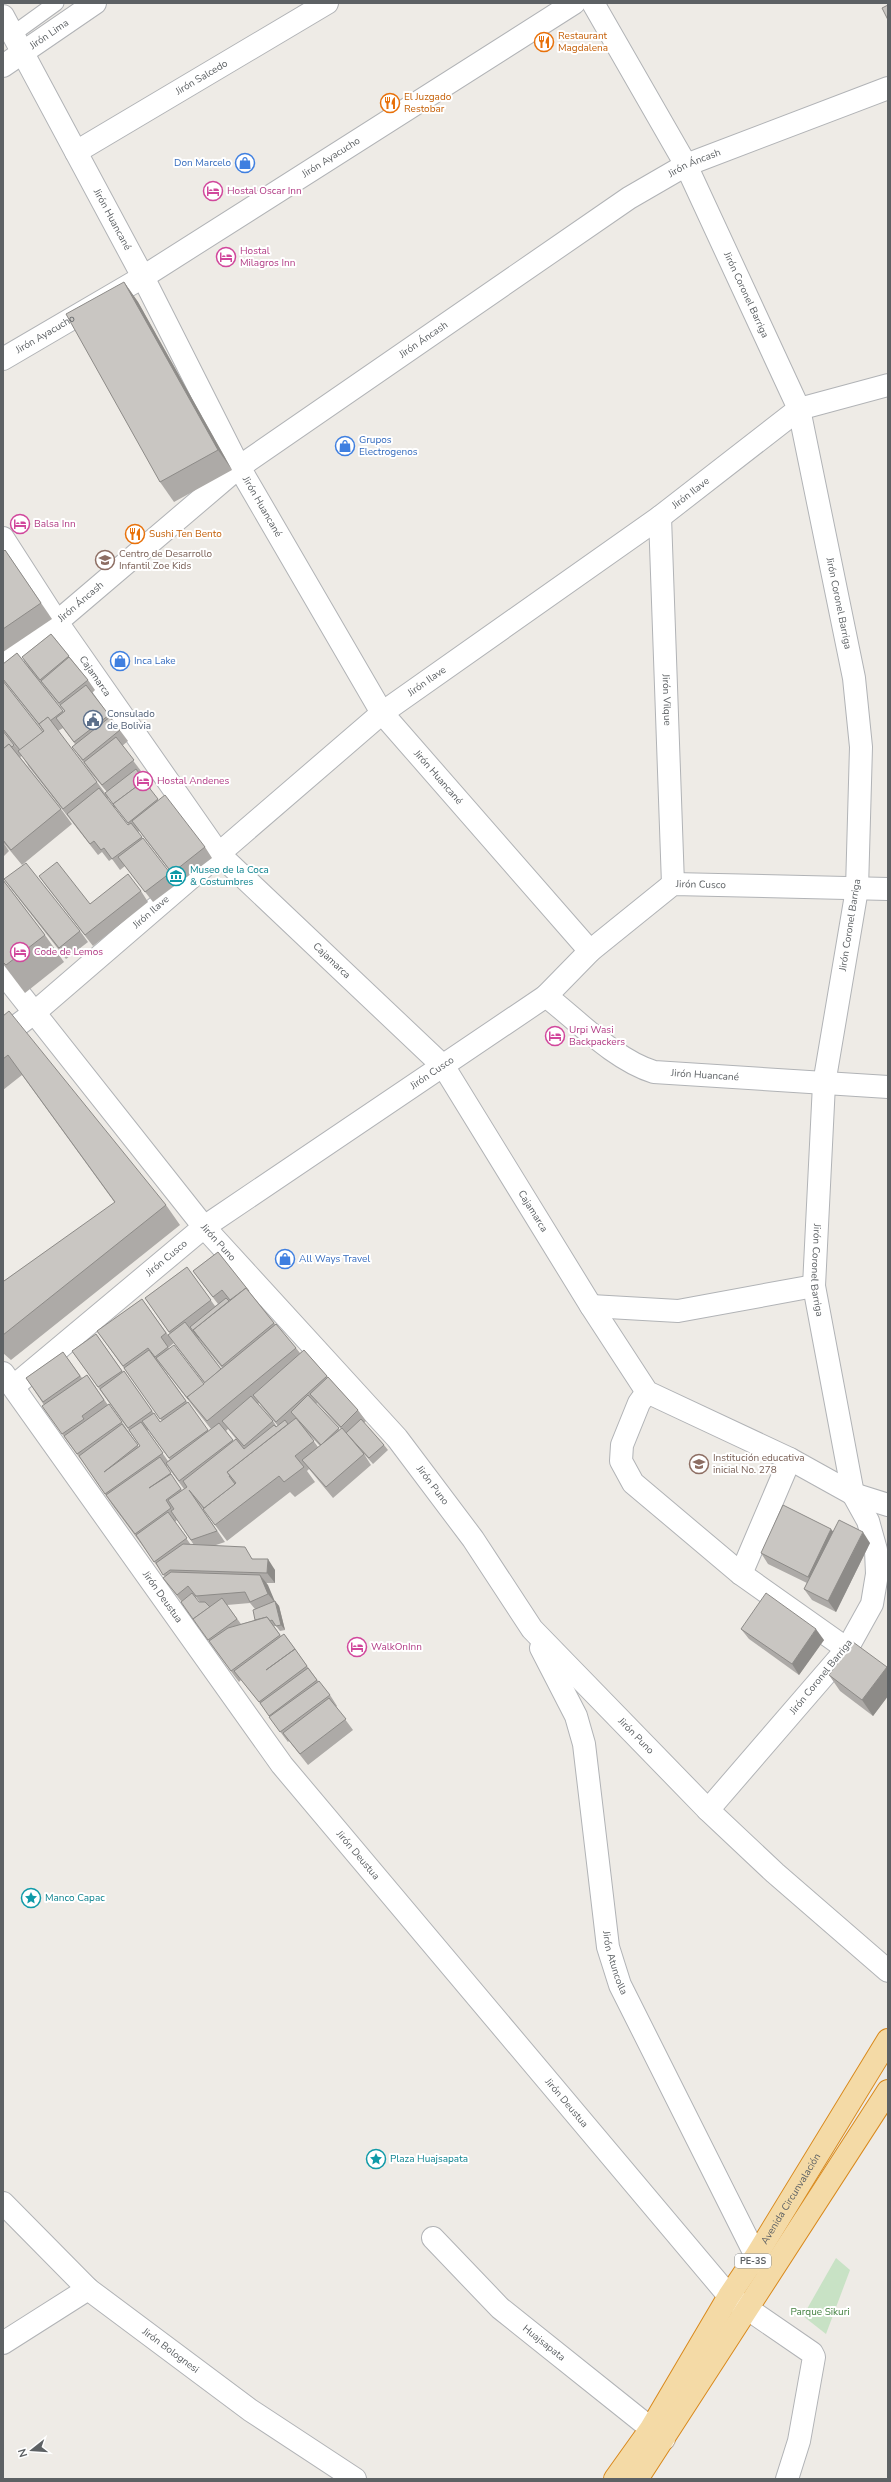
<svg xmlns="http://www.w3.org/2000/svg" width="891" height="2482" font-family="'Nunito Sans',sans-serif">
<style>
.green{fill:#c8e2c5}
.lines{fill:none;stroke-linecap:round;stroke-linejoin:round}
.service-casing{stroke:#b1b3b6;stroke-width:17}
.minor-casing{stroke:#b1b3b6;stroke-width:24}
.trunk-casing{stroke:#d9891b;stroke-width:24}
.service{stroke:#fff;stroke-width:15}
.minor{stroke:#fff;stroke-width:22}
.trunk{stroke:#f4daa6;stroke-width:22}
.wall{fill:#adaaa7;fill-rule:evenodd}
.shaded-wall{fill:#8d8b88}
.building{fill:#c9c6c2;stroke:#8d8b88}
.labels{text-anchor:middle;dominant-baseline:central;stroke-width:4;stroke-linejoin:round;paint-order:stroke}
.shield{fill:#fff;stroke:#8e9092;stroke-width:1}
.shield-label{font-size:9px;font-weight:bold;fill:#5d6164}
.street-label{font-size:10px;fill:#5d6164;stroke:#fff}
.food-label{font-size:10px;fill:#c56008;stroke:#fff;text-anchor:start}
.shop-label{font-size:10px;fill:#366cbe;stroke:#fff;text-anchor:start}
.hotel-label{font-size:10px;fill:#b23c85;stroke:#fff;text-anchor:start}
.education-label{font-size:10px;fill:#785e54;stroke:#fff;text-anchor:start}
.service-label{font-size:10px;fill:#4e5e75;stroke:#fff;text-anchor:start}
.culture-label{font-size:10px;fill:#0d838f;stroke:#fff;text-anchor:start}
.park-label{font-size:10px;fill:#438140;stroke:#fff}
</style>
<rect width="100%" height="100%" fill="#eeebe6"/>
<path class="green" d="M836,2258L850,2270L826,2334L803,2316Z"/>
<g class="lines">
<g class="service-casing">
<path id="service" d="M13,34L56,3"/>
</g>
<g class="minor-casing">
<g id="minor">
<path id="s1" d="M593,3L686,165L799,409L854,678L861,747L857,889L824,1084L814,1286L853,1494L868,1521L876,1550L877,1574L872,1604L847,1649L708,1810"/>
<path id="s2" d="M3,16L143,277L239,467L382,713L590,951"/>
<path id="s3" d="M3,66L95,3"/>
<path id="s4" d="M76,152L327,3"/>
<path id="s5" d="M3,359L143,277L574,3"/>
<path id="s6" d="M660,517L673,884"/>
<path id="s7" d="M3,538L57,622L219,854L444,1067L591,1306L647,1392L790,1459L853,1494L888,1505"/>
<path id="s8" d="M3,663L57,622L239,467L629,198L686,165L888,88"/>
<path id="s9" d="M3,973L204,1227L397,1438L473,1539L532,1629L708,1810L775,1873L888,1971"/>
<path id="s10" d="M546,996C578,1021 615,1060 654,1072L888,1087"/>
<path id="s11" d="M3,1036L34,1013L382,713L660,517L799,409L888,385"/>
<path d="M591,1306L678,1311L814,1286"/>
<path id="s12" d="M3,1373L282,1765L729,2296L812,2353L814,2357L799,2441L787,2479"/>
<path id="s13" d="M14,1386L204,1227L546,996L590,951L673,884L888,889"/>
<path d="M647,1392L639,1403L622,1445L621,1461L633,1483L741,1574L847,1649"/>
<path d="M741,1574L790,1459"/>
<path id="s14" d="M541,1648L576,1716L584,1744L608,1947L620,1985L756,2256L768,2268"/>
<path id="s15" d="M3,2203L88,2289L250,2410L355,2479"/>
<path id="s16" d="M433,2238L500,2308L664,2439"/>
<path d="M3,2343L88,2289"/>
</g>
</g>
<g class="trunk-casing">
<g id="trunk">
<path id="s17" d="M615,2479L650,2430L729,2296L756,2256L888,2040"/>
<path d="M637,2479L888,2091"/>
</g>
</g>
<use href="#service" class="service"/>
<use href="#minor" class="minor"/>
<use href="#trunk" class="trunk"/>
</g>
<g class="wall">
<path d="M124,282L138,302L232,470L174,502L160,482Z"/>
<path d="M5,550L52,619L3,652V552Z"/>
<path d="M51,634L88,680L95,690L92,693L128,741L122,746L141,771L139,773L151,789L150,790L158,800L205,847L212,858L179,883L139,831L138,832L177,884L153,902L125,866L120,870L112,859L109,861L102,852L98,855L29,767L22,756L20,757L61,809L72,824L22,865L3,842V731L19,751L3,730V681L43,732H44L3,680V664L17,653L64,712H65L29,668L22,657ZM63,728L75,744L72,747L91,773L107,792L105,793L97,782L58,731ZM108,798L129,825H128L107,799Z"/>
<path d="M3,842L9,851L3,857Z"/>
<path d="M39,876L90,904L141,891L148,902L93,946L47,887Z"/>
<path d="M4,879L80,931L88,942L66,959L12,890Z"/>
<path d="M3,880L45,935L64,962L25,993L3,964Z"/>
<path d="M3,1016L166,1205L180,1225L11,1360L3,1353V1280L4,1281L115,1203L22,1075L3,1090Z"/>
<path d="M218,1252L275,1324L296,1348L300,1353L304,1350L328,1377L358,1410L366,1421L364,1423L384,1445L388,1450L373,1464L349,1437L364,1454L371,1465L333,1498L309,1469L307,1471L315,1482L295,1497L290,1492L227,1541L197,1501L225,1542L213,1546L253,1559L275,1570V1583H266L274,1601H275L279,1606L285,1630L280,1631L276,1626H274L281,1636L284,1634L318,1681L330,1695L337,1706L336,1707L353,1730L308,1765L289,1741L288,1742L269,1717H270L267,1712L241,1680L239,1682L215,1650L181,1601L163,1578L165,1577L142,1545L113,1506L85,1465L70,1445L42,1406L44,1405L26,1378L63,1352L82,1378L87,1375L108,1405L122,1422L139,1447L140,1446L72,1351L96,1334L123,1372L124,1371L160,1422L162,1421L97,1331L142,1299L174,1343L168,1348H169L204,1384V1383L176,1346L168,1335L170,1334L145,1298L187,1267L215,1306L218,1304L201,1282L193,1271ZM192,1331L222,1368L221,1369ZM156,1359L196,1410L211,1429L208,1431ZM259,1403L261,1406L278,1426L277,1427L273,1421L258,1404ZM317,1403L318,1404L341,1429L340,1430L316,1404ZM228,1429L236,1439L233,1441L226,1431ZM148,1430L170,1460L168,1461L147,1431ZM307,1432L320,1446L318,1447ZM167,1466L184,1489L182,1490L166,1467ZM177,1520L194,1545H191L175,1522ZM195,1597H196L200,1602H199ZM250,1603L255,1609V1620L241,1624L227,1605Z"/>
<path d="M833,1531L870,1543L836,1612L812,1600L804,1589L807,1583L768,1564L761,1553Z"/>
<path d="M741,1629L824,1640L799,1675L749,1639Z"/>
<path d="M887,1667L888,1668V1696L873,1716L840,1691L829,1675Z"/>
</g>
<g class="shaded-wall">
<path d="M124,282L138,302L232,470L218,450Z"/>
<path d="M831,1529L839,1539L816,1587L808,1577Z"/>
<path d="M863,1532L870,1543L836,1612L828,1601Z"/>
<path d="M268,1559L275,1570V1583L267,1573Z"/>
<path d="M260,1575L268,1585L276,1604L275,1601L279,1606L285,1630L281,1625L276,1604L268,1594Z"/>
<path d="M816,1629L824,1640L799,1675L792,1664Z"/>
<path d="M887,1667L888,1668V1696L873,1716L862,1700Z"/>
</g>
<g class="building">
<path d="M888,5V20L882,8Z"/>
<path d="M124,282L218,450L160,482L66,314Z"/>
<path d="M5,550L41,603L3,629V552Z"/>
<path d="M51,634L69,656L40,680L22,657Z"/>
<path d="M17,653L63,711L50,721L48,717L39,724L3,679V664Z"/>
<path d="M69,657L88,680L59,703L41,681Z"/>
<path d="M3,681L43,732L20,750L3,729Z"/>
<path d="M86,685L109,715L74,742L56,718L65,711L60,705Z"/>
<path d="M48,717L97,782L63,809L18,751L44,731L39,724Z"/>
<path d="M110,717L120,730L83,760L72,747Z"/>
<path d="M3,731L14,745L12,747L9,744L3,749Z"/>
<path d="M116,737L134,760L102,785L84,762Z"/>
<path d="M9,744L61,809L11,850L3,840V749Z"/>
<path d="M136,769L147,784H146L144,781L113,804L116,808L105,793Z"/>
<path d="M144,781L158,799L128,823L113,804Z"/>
<path d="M99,788L128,825L131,823L142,837L112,859L104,848L101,850L94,841L90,844L67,814Z"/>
<path d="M165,795L205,847L172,873L132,821Z"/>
<path d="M143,838L170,873L145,892L118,857Z"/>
<path d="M57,862L90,904L128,874L141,891L85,935L39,876Z"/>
<path d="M26,863L80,931L59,948L4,879Z"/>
<path d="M3,880L45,935L6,965L3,962Z"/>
<path d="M9,1011L166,1205L3,1335V1280L4,1281L115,1202L8,1055L3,1059V1016Z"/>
<path d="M218,1252L249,1291L246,1288L230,1300L222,1290L213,1297L193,1271Z"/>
<path d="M187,1267L211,1300L169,1332L145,1298Z"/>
<path d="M246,1288L274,1323L222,1366L193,1330Z"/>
<path d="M226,1298L229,1301L193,1330L199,1338L190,1327Z"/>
<path d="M142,1299L166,1333L161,1337L168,1347L155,1357L148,1348L123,1366L97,1331Z"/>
<path d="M185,1322L221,1369L205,1383L168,1335Z"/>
<path d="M276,1324L296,1348L207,1421L187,1397Z"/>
<path d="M96,1334L122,1371L98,1387L72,1351Z"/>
<path d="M174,1345L204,1384L187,1397L189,1399H188L156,1358Z"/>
<path d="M149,1350L186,1401L160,1419L124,1368Z"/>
<path d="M304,1350L327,1376L276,1422L253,1395Z"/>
<path d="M63,1352L80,1376L43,1402L26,1378Z"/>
<path d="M124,1371L152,1411L128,1428L100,1389Z"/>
<path d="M87,1375L104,1400L82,1416L84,1419L62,1434L42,1406Z"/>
<path d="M328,1377L358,1410L341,1427L310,1394Z"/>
<path d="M308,1395L339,1428L321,1445L291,1412Z"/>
<path d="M251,1396L273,1421L244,1446L222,1421Z"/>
<path d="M188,1402L208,1430L169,1458L142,1421L154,1413L160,1422Z"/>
<path d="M109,1404L122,1422L77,1454L64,1436Z"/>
<path d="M296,1418L314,1441L295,1456L304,1467L284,1482L279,1476L215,1525L203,1509L236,1483L227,1472Z"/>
<path d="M361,1419L384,1445L369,1458L346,1433Z"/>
<path d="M285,1420L288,1424L227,1472L230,1476H229L235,1484L204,1508L189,1490L217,1531L191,1540L171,1511L174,1509L168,1500L187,1487L183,1481L236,1439L244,1449L274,1425L276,1427Z"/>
<path d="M141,1422L163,1453L105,1494L79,1456L122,1424L138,1445L104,1472L140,1446L129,1430Z"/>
<path d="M219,1423L233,1440L179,1481L166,1463Z"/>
<path d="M342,1428L364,1454L326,1487L302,1460Z"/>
<path d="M160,1457L171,1473L149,1488L171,1474L181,1489L166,1500L171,1508L135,1534L106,1495Z"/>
<path d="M783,1505L831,1529L808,1577L761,1553Z"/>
<path d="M168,1512L187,1538L154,1562L136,1535Z"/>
<path d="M839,1520L863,1532L828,1601L804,1589Z"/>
<path d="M183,1544L245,1547L252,1559H268L267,1573L170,1570L163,1575L156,1563Z"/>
<path d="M171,1572L260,1575L268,1594L250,1602L245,1592L196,1596L188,1586L177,1595L163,1578Z"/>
<path d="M192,1593L199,1602H205L210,1607L193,1619L181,1602Z"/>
<path d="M766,1593L816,1629L792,1664L741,1629Z"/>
<path d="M222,1598L237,1619L208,1640L193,1619Z"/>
<path d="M275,1601L281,1625L276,1626L272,1620L270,1621L267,1617L255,1620L253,1610Z"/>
<path d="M267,1617L280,1635L231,1671L209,1641L228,1628Z"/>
<path d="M284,1634L295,1649L266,1670L295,1649L307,1666L259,1702L234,1671Z"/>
<path d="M853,1642L887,1667L862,1700L829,1675Z"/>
<path d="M308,1668L317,1680L269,1716L260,1703Z"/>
<path d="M319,1681L330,1695L280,1732L269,1717Z"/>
<path d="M329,1698L346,1719L300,1754L283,1733Z"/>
</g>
<defs>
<g id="restaurant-ring" transform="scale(1)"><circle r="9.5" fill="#fff" stroke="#e8710a" stroke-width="1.5"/><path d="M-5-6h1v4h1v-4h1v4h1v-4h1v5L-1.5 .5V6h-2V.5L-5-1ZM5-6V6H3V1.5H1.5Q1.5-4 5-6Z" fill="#e8710a"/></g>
<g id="shop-ring" transform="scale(1)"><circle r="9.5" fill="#fff" stroke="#3f7fe0" stroke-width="1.5"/><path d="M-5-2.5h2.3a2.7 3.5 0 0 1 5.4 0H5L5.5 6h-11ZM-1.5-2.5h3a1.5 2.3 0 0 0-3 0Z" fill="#3f7fe0"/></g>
<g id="hotel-ring" transform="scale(1)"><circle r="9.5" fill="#fff" stroke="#d1479c" stroke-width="1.5"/><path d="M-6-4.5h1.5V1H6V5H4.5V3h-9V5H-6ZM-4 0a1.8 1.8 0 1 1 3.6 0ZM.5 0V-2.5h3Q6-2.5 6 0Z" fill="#d1479c"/></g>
<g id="school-ring" transform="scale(1)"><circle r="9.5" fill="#fff" stroke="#8d6e63" stroke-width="1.5"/><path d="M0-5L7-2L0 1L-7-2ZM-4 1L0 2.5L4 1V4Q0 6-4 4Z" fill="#8d6e63"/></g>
<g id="civic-ring" transform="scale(1)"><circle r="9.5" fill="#fff" stroke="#5c6f8a" stroke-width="1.5"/><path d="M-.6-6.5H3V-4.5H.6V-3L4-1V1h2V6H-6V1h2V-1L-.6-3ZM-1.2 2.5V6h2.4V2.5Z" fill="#5c6f8a"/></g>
<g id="museum-ring" transform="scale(1)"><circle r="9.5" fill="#fff" stroke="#0f9aa8" stroke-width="1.5"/><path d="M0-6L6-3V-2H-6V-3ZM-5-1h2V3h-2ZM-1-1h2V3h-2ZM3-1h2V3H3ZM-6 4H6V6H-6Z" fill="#0f9aa8"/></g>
<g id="sight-ring" transform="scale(1)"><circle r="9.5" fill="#fff" stroke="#0f9aa8" stroke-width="1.5"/><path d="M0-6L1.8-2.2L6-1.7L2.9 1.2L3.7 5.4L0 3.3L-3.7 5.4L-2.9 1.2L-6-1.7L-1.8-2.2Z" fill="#0f9aa8"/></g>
</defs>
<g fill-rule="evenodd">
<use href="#restaurant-ring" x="544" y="42"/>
<use href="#restaurant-ring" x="390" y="103"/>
<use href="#shop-ring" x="245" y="163"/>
<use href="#hotel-ring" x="213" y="191"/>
<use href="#hotel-ring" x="226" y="257"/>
<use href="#shop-ring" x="345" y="446"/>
<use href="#hotel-ring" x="20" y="524"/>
<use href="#restaurant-ring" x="135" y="534"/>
<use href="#school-ring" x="105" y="560"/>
<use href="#shop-ring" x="120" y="661"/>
<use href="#civic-ring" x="93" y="720"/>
<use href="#hotel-ring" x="143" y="781"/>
<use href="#museum-ring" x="176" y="876"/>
<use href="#hotel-ring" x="20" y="952"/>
<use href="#hotel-ring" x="555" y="1036"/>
<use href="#shop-ring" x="285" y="1259"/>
<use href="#school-ring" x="699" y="1464"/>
<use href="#hotel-ring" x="357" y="1647"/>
<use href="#sight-ring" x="31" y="1898"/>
<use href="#sight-ring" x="376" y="2159"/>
</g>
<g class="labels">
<rect class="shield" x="735" y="2254" width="36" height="14" rx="3"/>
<g class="shield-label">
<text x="753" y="2261">PE-3S</text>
</g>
<g class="street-label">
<text stroke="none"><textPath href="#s3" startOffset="56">Jirón Lima</textPath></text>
<text stroke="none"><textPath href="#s4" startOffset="146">Jirón Salcedo</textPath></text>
<text stroke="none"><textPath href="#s5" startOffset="385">Jirón Ayacucho</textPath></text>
<text stroke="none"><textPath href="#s8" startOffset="855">Jirón Áncash</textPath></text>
<text stroke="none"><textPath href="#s2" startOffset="231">Jirón Huancané</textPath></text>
<text stroke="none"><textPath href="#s1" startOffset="330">Jirón Coronel Barriga</textPath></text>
<text stroke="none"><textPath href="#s5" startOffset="49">Jirón Ayacucho</textPath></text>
<text stroke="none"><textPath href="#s8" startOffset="531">Jirón Áncash</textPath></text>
<text stroke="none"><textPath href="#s11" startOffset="877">Jirón Ilave</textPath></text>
<text stroke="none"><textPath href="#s2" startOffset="555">Jirón Huancané</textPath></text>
<text stroke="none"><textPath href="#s8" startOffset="99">Jirón Áncash</textPath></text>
<text stroke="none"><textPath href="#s1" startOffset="654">Jirón Coronel Barriga</textPath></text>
<text stroke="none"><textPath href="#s7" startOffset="166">Cajamarca</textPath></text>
<text stroke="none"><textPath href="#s11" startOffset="553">Jirón Ilave</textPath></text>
<text stroke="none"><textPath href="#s6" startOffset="183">Jirón Vilque</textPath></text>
<text stroke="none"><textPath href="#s2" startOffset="879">Jirón Huancané</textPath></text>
<text stroke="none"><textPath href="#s13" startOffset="858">Jirón Cusco</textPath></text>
<text stroke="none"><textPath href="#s11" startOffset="193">Jirón Ilave</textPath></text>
<text transform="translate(850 925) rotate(-81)">Jirón Coronel Barriga</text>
<text stroke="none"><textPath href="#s7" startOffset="538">Cajamarca</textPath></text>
<text stroke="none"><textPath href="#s13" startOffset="523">Jirón Cusco</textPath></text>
<text stroke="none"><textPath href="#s10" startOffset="184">Jirón Huancané</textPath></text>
<text stroke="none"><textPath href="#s7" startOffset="862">Cajamarca</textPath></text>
<text stroke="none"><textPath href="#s9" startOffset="345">Jirón Puno</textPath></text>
<text stroke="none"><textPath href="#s13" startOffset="199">Jirón Cusco</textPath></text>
<text stroke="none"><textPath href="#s1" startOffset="1326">Jirón Coronel Barriga</textPath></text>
<text stroke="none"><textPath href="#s9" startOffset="669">Jirón Puno</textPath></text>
<text stroke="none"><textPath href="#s12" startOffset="275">Jirón Deustua</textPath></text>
<text transform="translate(821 1677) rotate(-51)">Jirón Coronel Barriga</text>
<text stroke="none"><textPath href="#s9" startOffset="993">Jirón Puno</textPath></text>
<text stroke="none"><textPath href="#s12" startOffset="599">Jirón Deustua</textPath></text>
<text stroke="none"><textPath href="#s14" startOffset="327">Jirón Atuncolla</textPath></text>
<text stroke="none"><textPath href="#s12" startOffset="923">Jirón Deustua</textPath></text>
<text stroke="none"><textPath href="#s17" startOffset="331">Avenida Circunvalación</textPath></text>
<text stroke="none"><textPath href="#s16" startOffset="153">Huajsapata</textPath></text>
<text stroke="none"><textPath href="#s15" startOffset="224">Jirón Bolognesi</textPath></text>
</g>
<g class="food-label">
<text x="558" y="36">Restaurant<tspan x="558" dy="12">Magdalena</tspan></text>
<text x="404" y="97">El Juzgado<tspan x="404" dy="12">Restobar</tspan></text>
<text x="149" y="534">Sushi Ten Bento</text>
</g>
<g class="shop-label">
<text x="231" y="163" text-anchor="end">Don Marcelo</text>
<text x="359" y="440">Grupos<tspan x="359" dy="12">Electrogenos</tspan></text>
<text x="134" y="661">Inca Lake</text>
<text x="299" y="1259">All Ways Travel</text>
</g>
<g class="hotel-label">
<text x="227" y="191">Hostal Oscar Inn</text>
<text x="240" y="251">Hostal<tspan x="240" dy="12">Milagros Inn</tspan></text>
<text x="34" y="524">Balsa Inn</text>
<text x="157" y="781">Hostal Andenes</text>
<text x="34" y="952">Code de Lemos</text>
<text x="569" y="1030">Urpi Wasi<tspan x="569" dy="12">Backpackers</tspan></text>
<text x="371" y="1647">WalkOnInn</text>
</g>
<g class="education-label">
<text x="119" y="554">Centro de Desarrollo<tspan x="119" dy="12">Infantil Zoe Kids</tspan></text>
<text x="713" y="1458">Institución educativa<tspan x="713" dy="12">inicial No. 278</tspan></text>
</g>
<g class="service-label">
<text x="107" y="714">Consulado<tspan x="107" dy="12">de Bolivia</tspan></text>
</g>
<g class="culture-label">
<text x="190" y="870">Museo de la Coca<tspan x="190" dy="12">&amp; Costumbres</tspan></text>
<text x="45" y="1898">Manco Capac</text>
<text x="390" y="2159">Plaza Huajsapata</text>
</g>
<g class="park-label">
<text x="820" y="2312">Parque Sikuri</text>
</g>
</g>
<rect width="891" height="2482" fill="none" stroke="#5d6164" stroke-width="8"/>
<g transform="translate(32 2450) rotate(253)" stroke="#ffffff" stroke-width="3" paint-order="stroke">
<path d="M0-3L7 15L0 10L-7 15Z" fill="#5d6164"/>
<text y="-6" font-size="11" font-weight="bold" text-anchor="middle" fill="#5d6164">N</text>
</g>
</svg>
